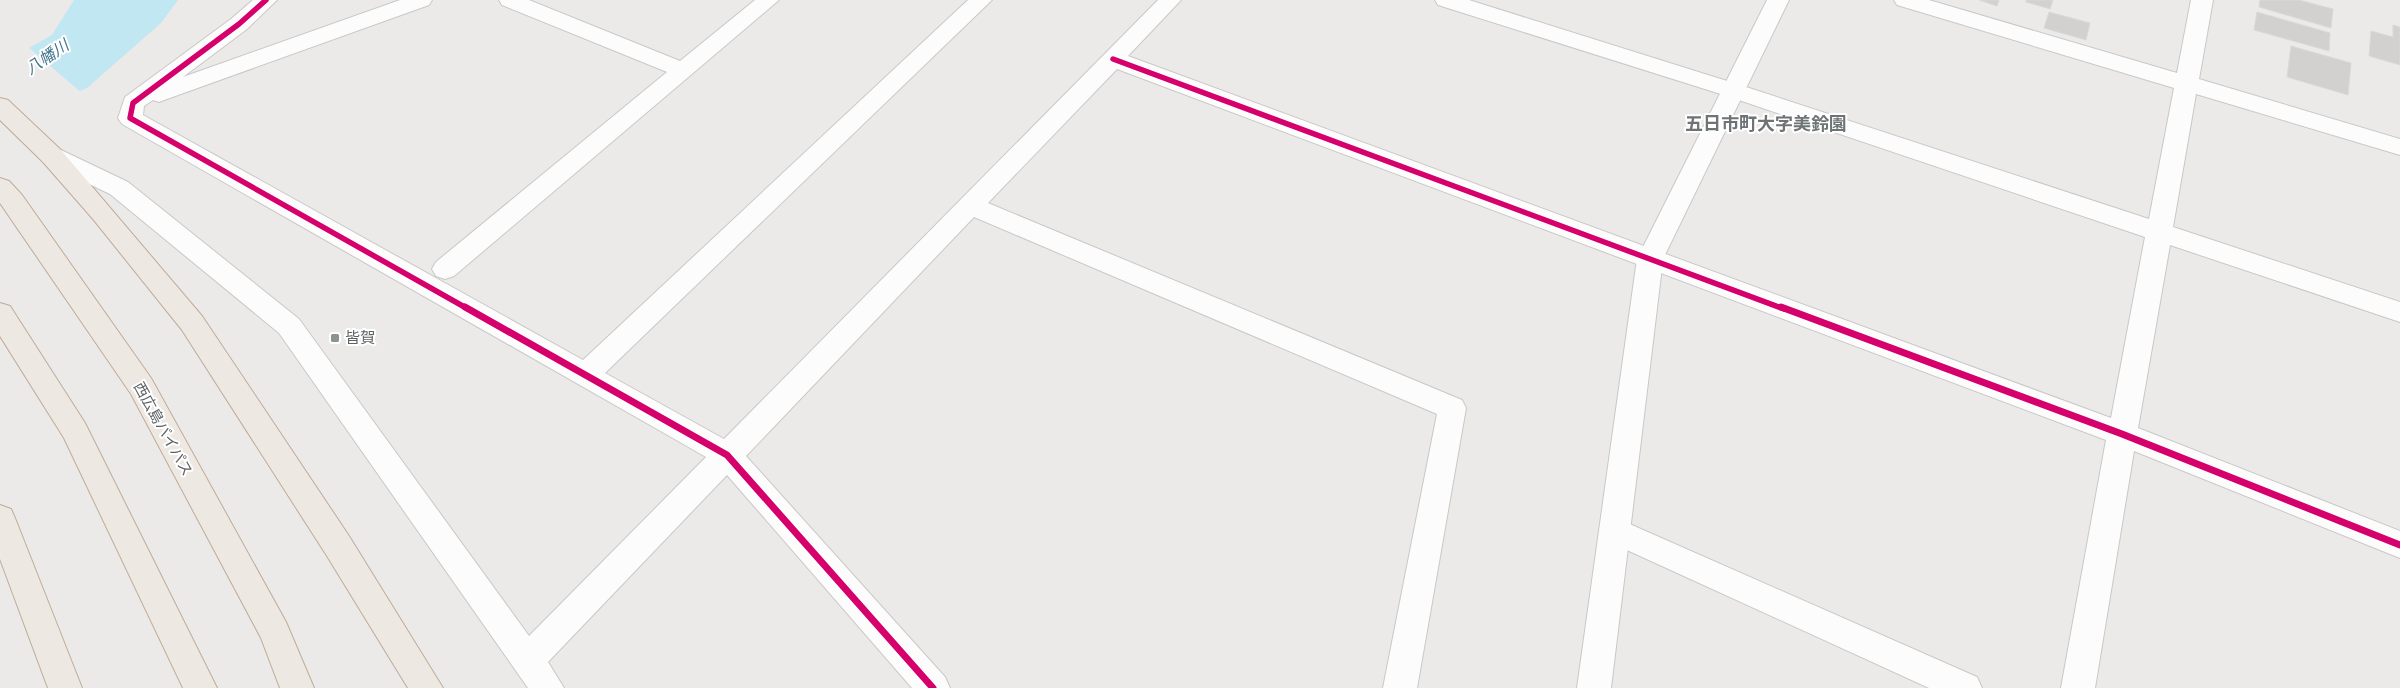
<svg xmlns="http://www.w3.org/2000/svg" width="2400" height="688" font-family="'Fira Sans','Noto Sans JP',sans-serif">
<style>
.water{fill:#c1e7f2}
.pier{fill:#eceae8}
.building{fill:#d3d1d0;stroke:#dbd9d7}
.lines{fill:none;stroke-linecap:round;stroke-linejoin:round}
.street-casing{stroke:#c9c8c7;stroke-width:2}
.secondary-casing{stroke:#c8c8c8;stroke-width:2}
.highway-casing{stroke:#bfab99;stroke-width:2}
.street{fill:#fcfcfc;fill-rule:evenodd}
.secondary{fill:#fcfcfc;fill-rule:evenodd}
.highway{fill:#eee8e2;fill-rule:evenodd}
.cycleway-far1-casing{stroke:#fff;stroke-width:8}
.cycleway-casing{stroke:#fff;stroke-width:10}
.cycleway-far1{stroke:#d6006c;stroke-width:5.5}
.cycleway{stroke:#d6006c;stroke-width:7}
.poi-dot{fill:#8f9292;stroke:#fff;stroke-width:2}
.labels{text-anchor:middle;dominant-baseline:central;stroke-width:4;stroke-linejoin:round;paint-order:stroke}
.poi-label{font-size:15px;fill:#5d6264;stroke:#fff;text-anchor:start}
.street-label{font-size:15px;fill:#5d6264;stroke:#fff}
.water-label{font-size:16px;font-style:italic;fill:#42778e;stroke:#fff}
.quarter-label{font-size:18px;font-weight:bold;fill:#6e7476;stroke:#fff}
</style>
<rect width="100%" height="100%" fill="#eceae8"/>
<path class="water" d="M74,0H178L161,23L87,88L0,125V64L52,35Z"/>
<path class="pier" d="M27,46L82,93L0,127V61Z"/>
<g class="building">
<path d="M1979,0H1999L1997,6Z"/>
<path d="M2026,0H2053L2050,9L2026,2Z"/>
<path d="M2260,0H2299L2333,9L2331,28L2259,7Z"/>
<path d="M2049,12L2090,23L2086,40L2044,28Z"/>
<path d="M2257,12L2330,33L2329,51L2254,30Z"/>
<path d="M2393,25L2400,27V65L2369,56L2371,31L2393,37Z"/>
<path d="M2291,46L2351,63L2348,95L2287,77Z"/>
</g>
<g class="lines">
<g class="street-casing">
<g id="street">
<path d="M253,0H277L247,29L183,77L400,0H432L429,5L167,99L159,102L153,100L144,106L143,115L583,360L968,0H992L605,373L724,439L1158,0H1181L1128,56L2111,418L2145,237L1727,96L1438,5L1435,0H1469L1743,86L2149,219L2174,88L1897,5L1894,0H1929L2177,73L2191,0H2213L2199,79L2400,139V155L2196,94L2173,227L2400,302V322L2170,245L2138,428L2400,531V558L2134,451L2095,688H2061L2106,440L1117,69L988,203L1462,400L1466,408L1417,688H1383L1437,414L974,217L746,456L945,677L950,688H912L727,475L548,662L564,688H528L279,333L110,194L43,162L40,156L43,150L52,148L61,150L128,182L299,319L529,636L706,457L122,124L118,118L125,97L231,19Z"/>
<path d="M499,0H529L680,61L755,0H779L454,276L445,279L436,276L432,269L436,262L667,72L502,5Z"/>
<path d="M1616,518L1977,677L1982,688H1929L1605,540L1601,531L1605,522Z"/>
</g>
</g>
<g class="secondary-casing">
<path id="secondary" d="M1767,0H1789L1663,259L1611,688H1577L1637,259Z"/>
</g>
<g class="highway-casing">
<g id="highway">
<path d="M0,98L8,100L61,150L202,316L349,536L443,688H408L327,556L182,330L93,219L43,162L0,120Z"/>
<path d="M0,178L9,181L22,195L151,378L286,622L314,688H280L261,638L131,394L0,203Z"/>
<path d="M0,303L10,306L85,423L217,688H183L64,438L0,336Z"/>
<path d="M0,505L11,509L15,518L82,688H48L0,559Z"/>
</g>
</g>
<use href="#street" class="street"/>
<use href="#secondary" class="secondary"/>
<use href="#highway" class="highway"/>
<g class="cycleway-far1-casing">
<g id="cycleway-far1">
<path d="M266,0L239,24L133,103L130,118L468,309"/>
<path d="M1113,59L1784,309"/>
</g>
</g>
<g class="cycleway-casing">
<g id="cycleway">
<path d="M465,307L727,455L933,688"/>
<path d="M1781,307L2122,434L2400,545"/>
</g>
</g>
<use href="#cycleway-far1" class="cycleway-far1"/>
<use href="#cycleway" class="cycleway"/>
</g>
<rect class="poi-dot" x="330" y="333" width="10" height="10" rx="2.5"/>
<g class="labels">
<g class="poi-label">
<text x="345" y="338">皆賀</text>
</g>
<g class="street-label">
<text transform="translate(163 429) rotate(61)">西広島バイパス</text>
</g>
<g class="water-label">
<text transform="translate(47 57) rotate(-34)">八幡川</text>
</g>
<g class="quarter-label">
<text x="1766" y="124">五日市町大字美鈴園</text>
</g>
</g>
</svg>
